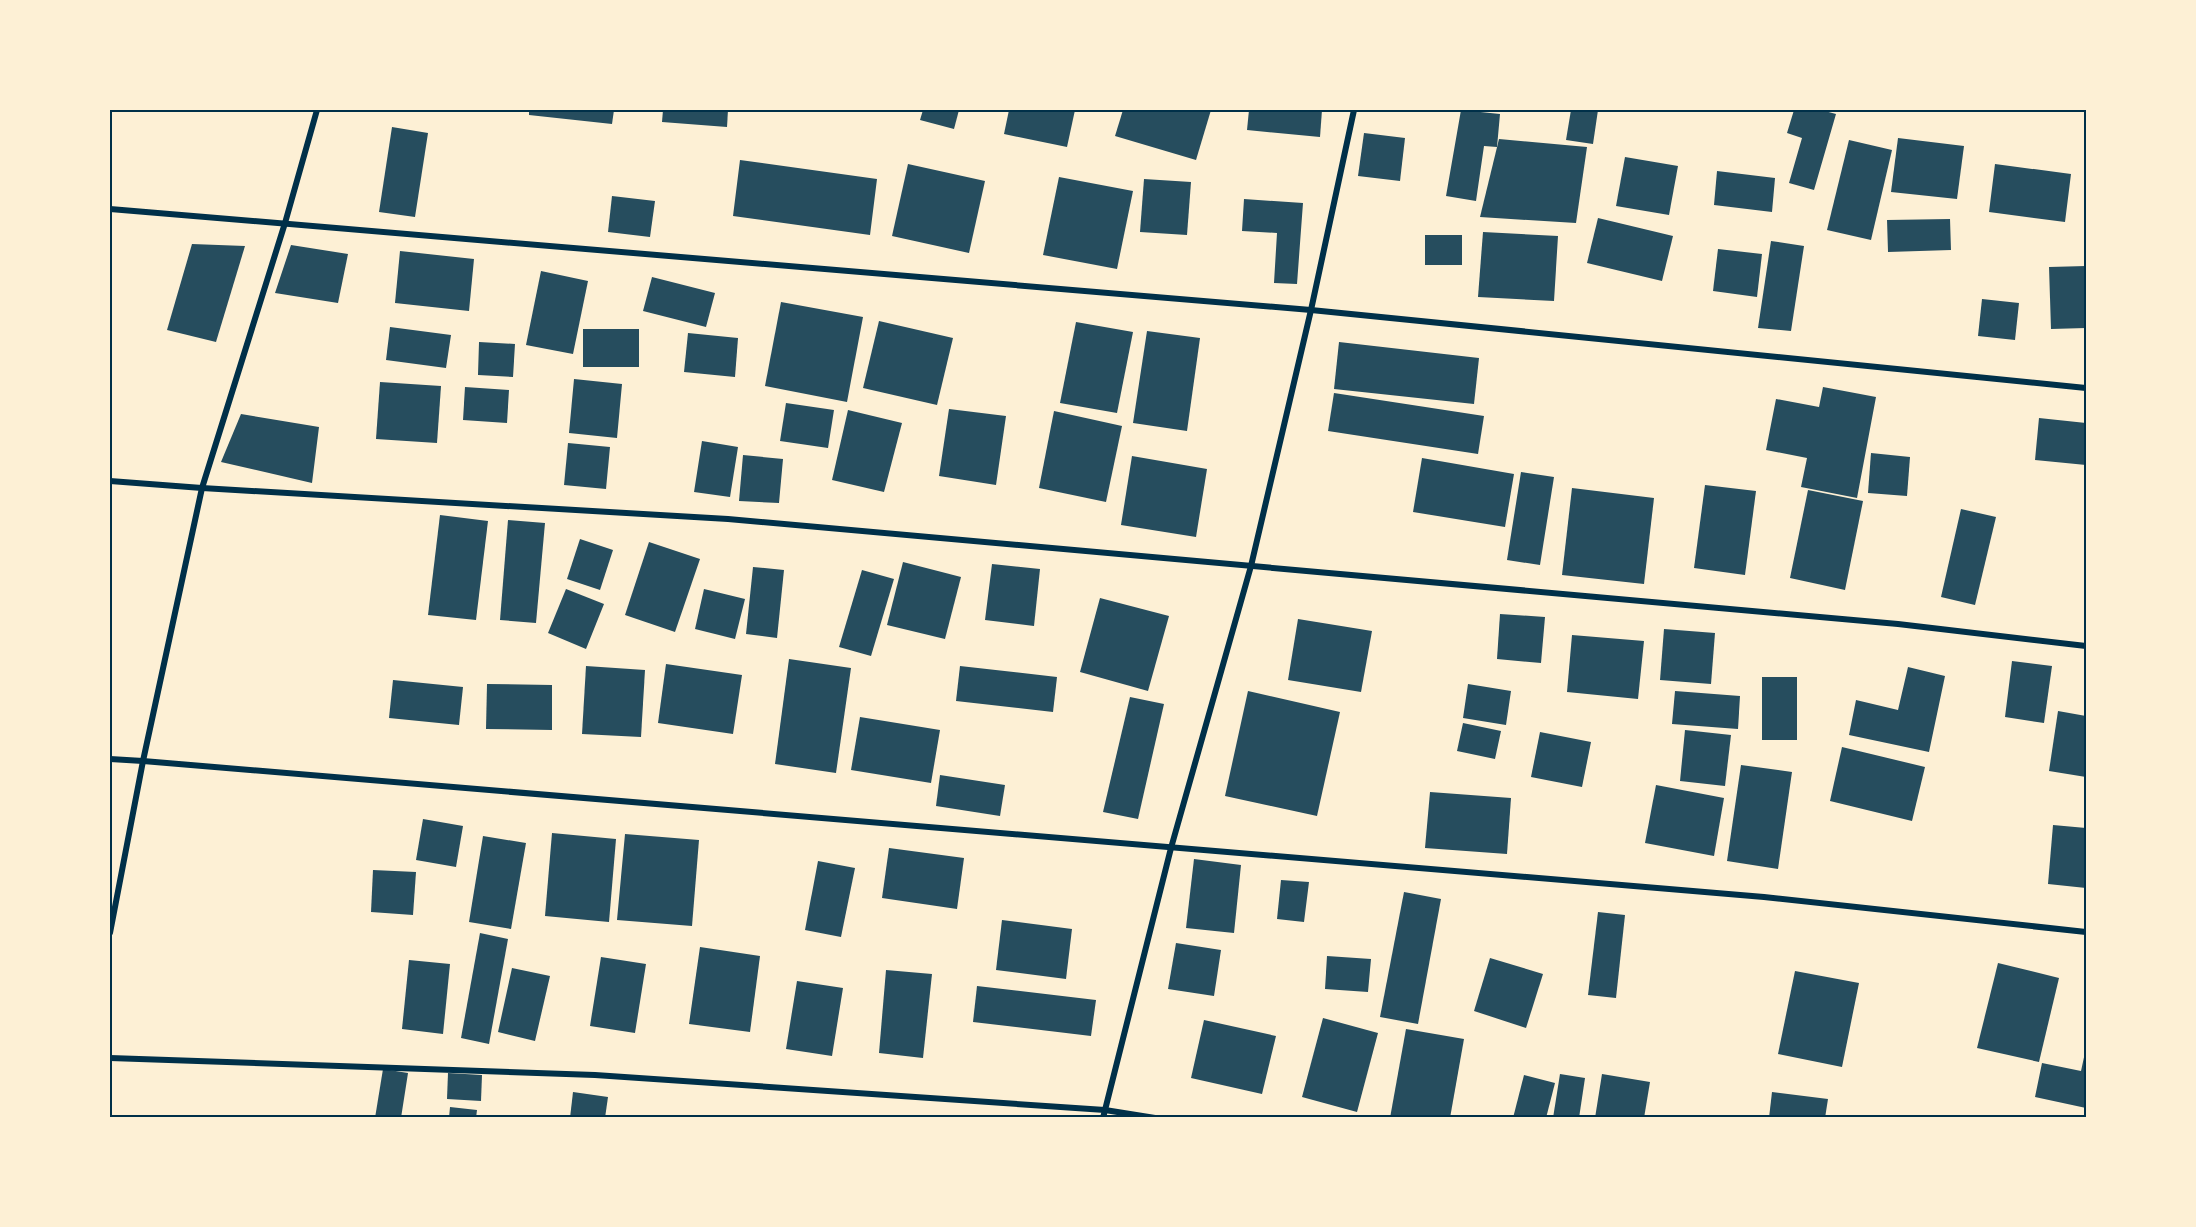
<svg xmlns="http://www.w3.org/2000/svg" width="2196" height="1227" font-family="'Source Sans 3',sans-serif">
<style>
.building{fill:#264d5e}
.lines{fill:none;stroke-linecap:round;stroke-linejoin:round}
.minor{stroke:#003049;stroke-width:6}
.neatline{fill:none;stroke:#003049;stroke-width:2}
</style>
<rect width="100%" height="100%" fill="#fdf0d5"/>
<g class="building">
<path d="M529,110H614L612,124L529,115Z"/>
<path d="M663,110H728L727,127L662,122Z"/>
<path d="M923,110H959L954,129L920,120Z"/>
<path d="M1009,110H1075L1067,147L1004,134Z"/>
<path d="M1123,110H1211L1196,160L1115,136Z"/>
<path d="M1249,110H1322L1320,137L1247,130Z"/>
<path d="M1461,110L1500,114L1497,147L1484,146L1476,201L1446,196Z"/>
<path d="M1571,110H1598L1593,144L1566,140Z"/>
<path d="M1794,110H1821L1836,114L1814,190L1789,183L1802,138L1787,133Z"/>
<path d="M392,127L428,133L415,217L379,212Z"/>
<path d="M1364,133L1405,138L1400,181L1358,176Z"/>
<path d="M1898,138L1964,146L1957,199L1891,192Z"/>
<path d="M1499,139L1587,147L1576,223L1480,217Z"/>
<path d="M1849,140L1892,150L1871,240L1827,230Z"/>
<path d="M1625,157L1678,166L1669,215L1616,206Z"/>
<path d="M740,160L877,179L870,235L733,216Z"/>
<path d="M908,164L985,181L969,253L892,236Z"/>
<path d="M1995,164L2071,174L2065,222L1989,212Z"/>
<path d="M1717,171L1775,178L1772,212L1714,205Z"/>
<path d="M1059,177L1133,191L1117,269L1043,255Z"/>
<path d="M1144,179L1191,182L1187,235L1140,232Z"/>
<path d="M612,196L655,201L650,237L608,232Z"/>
<path d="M1244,199L1303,203L1297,284L1274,283L1277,233L1242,231Z"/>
<path d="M1598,218L1673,236L1662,281L1587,263Z"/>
<path d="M1950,219L1951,250L1888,252L1887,220Z"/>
<path d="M1483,232L1558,236L1554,301L1478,297Z"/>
<rect x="1425" y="235" width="37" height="30"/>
<path d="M1771,241L1804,246L1791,331L1758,328Z"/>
<path d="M192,244L245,246L216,342L167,330Z"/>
<path d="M291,245L348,254L338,303L275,293Z"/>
<path d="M1718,249L1762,254L1757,297L1713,291Z"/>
<path d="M400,251L474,259L469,311L395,303Z"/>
<path d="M2086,266V328L2051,329L2049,267Z"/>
<path d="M541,271L588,281L573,354L526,345Z"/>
<path d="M652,277L715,293L706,327L643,311Z"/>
<path d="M1982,299L2019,303L2015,340L1978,336Z"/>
<path d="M781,302L863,317L847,402L765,386Z"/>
<path d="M879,321L953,338L937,405L863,388Z"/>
<path d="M1076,322L1133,332L1117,413L1060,403Z"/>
<path d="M390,327L451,335L446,368L386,360Z"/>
<rect x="583" y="329" width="56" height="38"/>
<path d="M1147,331L1200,338L1187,431L1133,423Z"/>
<path d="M688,333L738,338L735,377L684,372Z"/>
<path d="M479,342L515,344L513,377L478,375Z"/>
<path d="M1339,342L1479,358L1474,404L1334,389Z"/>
<path d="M574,379L622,384L617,438L569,433Z"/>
<path d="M380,382L441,386L437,443L376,439Z"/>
<path d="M465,387L509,390L507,423L463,420Z"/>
<path d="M1823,387L1876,397L1857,498L1801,487L1807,458L1766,450L1776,399L1819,407Z"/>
<path d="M1334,393L1484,416L1478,454L1328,431Z"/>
<path d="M786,403L834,410L828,448L780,441Z"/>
<path d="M949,409L1006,416L996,485L939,476Z"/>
<path d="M848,410L902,423L884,492L832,480Z"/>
<path d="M1054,411L1122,426L1106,502L1039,488Z"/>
<path d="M241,414L319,427L312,483L221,462Z"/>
<path d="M2039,418L2086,423V465L2035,460Z"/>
<path d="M702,441L738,447L730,497L694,492Z"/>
<path d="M568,443L610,447L606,489L564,485Z"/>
<path d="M1871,453L1910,457L1907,496L1868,493Z"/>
<path d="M743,455L783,459L779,503L739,501Z"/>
<path d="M1132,456L1207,469L1196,537L1121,525Z"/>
<path d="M1422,458L1514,474L1505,527L1413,512Z"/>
<path d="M1521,472L1554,477L1540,565L1507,560Z"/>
<path d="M1705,485L1756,491L1745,575L1694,568Z"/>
<path d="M1572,488L1654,498L1644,584L1562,575Z"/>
<path d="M1808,490L1863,501L1845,590L1790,578Z"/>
<path d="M1961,509L1996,517L1975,605L1941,597Z"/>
<path d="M440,515L488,521L476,620L428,615Z"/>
<path d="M508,520L545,523L536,623L500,620Z"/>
<path d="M580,539L613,550L600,590L567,579Z"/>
<path d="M649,542L700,559L675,632L625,615Z"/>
<path d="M903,562L961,577L945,639L887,625Z"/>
<path d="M992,564L1040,569L1034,626L985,620Z"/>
<path d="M753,567L784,570L777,638L746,634Z"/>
<path d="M862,570L894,579L871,656L839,647Z"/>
<path d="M566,589L604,604L586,649L548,633Z"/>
<path d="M704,589L745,599L735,639L695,629Z"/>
<path d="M1100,598L1169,616L1148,691L1080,672Z"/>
<path d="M1500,614L1545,617L1541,663L1497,659Z"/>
<path d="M1298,619L1372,631L1361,692L1288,680Z"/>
<path d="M1664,629L1715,633L1711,684L1660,680Z"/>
<path d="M1572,635L1644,641L1638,699L1567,692Z"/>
<path d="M789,659L851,668L836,773L775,764Z"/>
<path d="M2012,661L2052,666L2044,723L2005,717Z"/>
<path d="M666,664L742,675L733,734L658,723Z"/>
<path d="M586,666L645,670L641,737L582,734Z"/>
<path d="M960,666L1057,677L1053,712L956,701Z"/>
<path d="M1908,667L1945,676L1929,752L1849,735L1856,700L1898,710Z"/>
<rect x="1762" y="677" width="35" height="63"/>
<path d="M393,680L463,687L459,725L389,718Z"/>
<path d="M487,684L552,685V730L486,729Z"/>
<path d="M1468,684L1511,691L1506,725L1463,718Z"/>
<path d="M1248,691L1340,712L1317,816L1225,796Z"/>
<path d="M1675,691L1740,696L1738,729L1672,724Z"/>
<path d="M1130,697L1164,704L1138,819L1103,812Z"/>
<path d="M2058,711L2086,716V777L2049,771Z"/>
<path d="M860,717L940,730L931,783L851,770Z"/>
<path d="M1463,723L1501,731L1495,759L1457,751Z"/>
<path d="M1685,730L1731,735L1725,786L1680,781Z"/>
<path d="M1540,732L1591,742L1582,787L1531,777Z"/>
<path d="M1842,747L1925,767L1912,821L1830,801Z"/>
<path d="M1741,765L1792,772L1778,869L1727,861Z"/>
<path d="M940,775L1005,785L1000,816L936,806Z"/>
<path d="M1656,785L1724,798L1714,856L1645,843Z"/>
<path d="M1430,792L1511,798L1507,854L1425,848Z"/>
<path d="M423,819L463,826L456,867L416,860Z"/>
<path d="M2053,825L2086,828V888L2048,884Z"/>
<path d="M552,833L616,839L609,922L545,916Z"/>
<path d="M625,834L699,840L692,926L617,920Z"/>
<path d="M483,836L526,843L511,929L469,922Z"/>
<path d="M889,848L964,858L957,909L882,898Z"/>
<path d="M1194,859L1241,865L1234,933L1186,928Z"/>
<path d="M818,861L855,868L841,937L805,930Z"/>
<path d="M373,870L416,872L413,915L371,912Z"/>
<path d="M1281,880L1309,882L1304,922L1277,919Z"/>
<path d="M1404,892L1441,899L1418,1024L1380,1017Z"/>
<path d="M1598,912L1625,915L1616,998L1588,995Z"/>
<path d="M1002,920L1072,929L1066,979L996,970Z"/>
<path d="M480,933L508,939L489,1044L461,1038Z"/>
<path d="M1176,943L1221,950L1214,996L1168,989Z"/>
<path d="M700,947L760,956L750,1032L689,1024Z"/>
<path d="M1327,956L1371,959L1368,992L1325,989Z"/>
<path d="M601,957L646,964L635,1033L590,1026Z"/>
<path d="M1490,958L1543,974L1526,1028L1474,1011Z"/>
<path d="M409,960L450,964L443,1034L402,1029Z"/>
<path d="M1998,963L2059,978L2039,1062L1977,1048Z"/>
<path d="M512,968L550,976L535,1041L498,1032Z"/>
<path d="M886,970L932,974L923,1058L879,1053Z"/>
<path d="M1795,971L1859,983L1842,1067L1778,1054Z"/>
<path d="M797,981L843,988L832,1056L786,1049Z"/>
<path d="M977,986L1096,1000L1091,1036L973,1022Z"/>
<path d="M1323,1018L1378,1033L1357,1112L1302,1097Z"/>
<path d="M1204,1020L1276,1036L1262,1094L1191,1078Z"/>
<path d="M1406,1029L1464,1039L1450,1118H1390Z"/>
<path d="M2086,1048V1108L2035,1097L2042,1063L2081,1071Z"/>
<path d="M383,1069L408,1073L401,1118H375Z"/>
<path d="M448,1073L482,1075L481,1101L447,1099Z"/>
<path d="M1560,1074L1585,1078L1579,1118H1553Z"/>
<path d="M1602,1074L1650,1082L1644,1118H1595Z"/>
<path d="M1524,1075L1555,1083L1546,1118H1513Z"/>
<path d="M573,1092L608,1097L605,1118H570Z"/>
<path d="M1772,1092L1828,1099L1825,1118H1769Z"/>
<path d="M450,1107L477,1110L476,1118H449Z"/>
</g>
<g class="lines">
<g class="minor">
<path d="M110,209L1311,310L2086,388"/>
<path d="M110,481L202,488L728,519L1898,624L2086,646"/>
<path d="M110,759L143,761L1764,897L2086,932"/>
<path d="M110,933L143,761L202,488L285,223L317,110"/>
<path d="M110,1058L595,1075L1105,1110L1155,1118"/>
<path d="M1103,1118L1171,848L1251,566L1311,310L1354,110"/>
</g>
</g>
<rect width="2196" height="1227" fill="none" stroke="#fdf0d5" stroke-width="222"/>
<rect x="111" y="111" width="1974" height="1005" class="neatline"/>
</svg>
